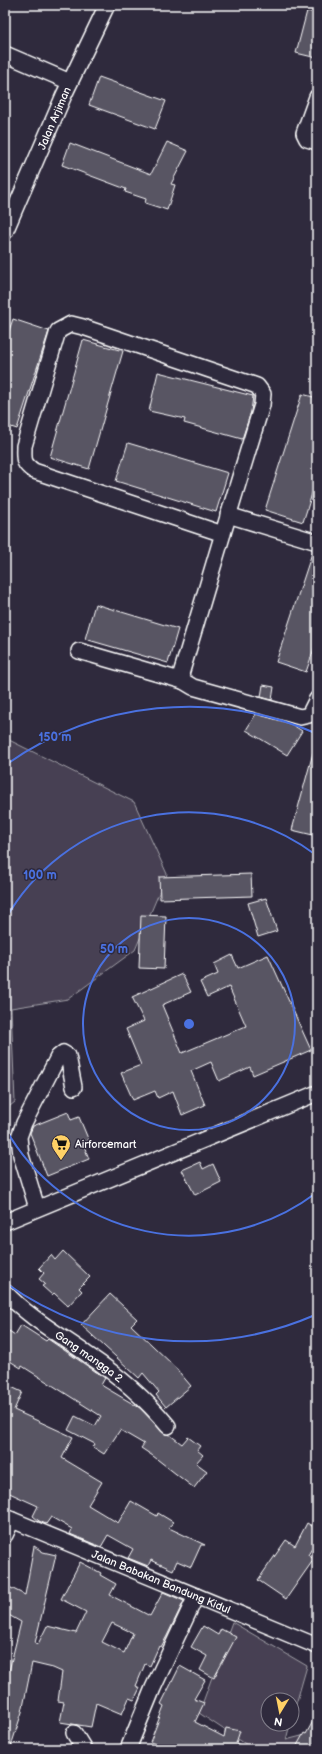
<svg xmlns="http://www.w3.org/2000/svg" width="322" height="1754" font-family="'Balsamiq Sans',sans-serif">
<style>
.green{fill:#464152;stroke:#a2a0a8}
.building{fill:#595564;stroke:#fff;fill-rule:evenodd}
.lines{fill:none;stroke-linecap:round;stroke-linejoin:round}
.minor-casing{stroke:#fff;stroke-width:18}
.minor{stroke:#2f2a3d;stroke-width:15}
.ring{fill:none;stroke:#4a71e0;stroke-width:2}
.labels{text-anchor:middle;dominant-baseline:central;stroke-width:3;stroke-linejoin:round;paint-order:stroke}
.street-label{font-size:11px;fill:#fff;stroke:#2f2a3d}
.poi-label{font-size:11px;fill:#fff;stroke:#2f2a3d;text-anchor:start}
.centre{fill:#4a71e0;stroke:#2f2a3d;stroke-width:2}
.ring-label{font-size:12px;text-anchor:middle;font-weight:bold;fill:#4a71e0;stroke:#2f2a3d;stroke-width:3;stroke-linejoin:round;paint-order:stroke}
</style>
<rect width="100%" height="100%" fill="#2f2a3d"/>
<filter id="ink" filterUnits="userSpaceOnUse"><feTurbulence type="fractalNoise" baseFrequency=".025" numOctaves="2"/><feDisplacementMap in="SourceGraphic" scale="8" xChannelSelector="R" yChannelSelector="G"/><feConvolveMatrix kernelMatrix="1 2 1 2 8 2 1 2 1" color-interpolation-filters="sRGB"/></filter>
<g filter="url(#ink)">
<g class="green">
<path d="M5,738L134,802L167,874L135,950L68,999L11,1008L15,1102L5,1110Z"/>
<path d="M232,1622L307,1666L292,1718V1700H268V1724H290L286,1740L309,1734L317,1749H253L199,1713Z"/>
</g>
<g class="building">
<path d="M307,11L317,13V58L296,53Z"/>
<path d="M99,77L166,101L155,129L89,105Z"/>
<path d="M167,142L188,151L171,184L175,185L167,210L145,203L146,199L125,192L126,189L62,165L70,143L151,174Z"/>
<path d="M13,319L49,331L17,429L5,425V342Z"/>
<path d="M83,340L123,351L89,469L50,457Z"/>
<path d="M158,372L253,396L251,412L242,439L184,423L185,419L149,411Z"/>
<path d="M302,394L317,398V478L303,522L265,510Z"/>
<path d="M128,443L228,473L216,512L116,481Z"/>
<path d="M313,550L317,551V640L306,672L276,662Z"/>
<path d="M95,604L178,629L168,663L85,639Z"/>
<path d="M263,685L274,687L272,700L261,697Z"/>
<path d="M256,714L290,723L302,731L287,755L246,730Z"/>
<path d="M313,753H317V836L292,830Z"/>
<path d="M251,874L252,896L160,899L159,877Z"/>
<path d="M266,898L277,931L258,937L248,903Z"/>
<path d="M141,915L166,916L164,969L139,968Z"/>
<path d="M232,955L238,968L268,955L311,1050L253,1075L250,1067L219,1081L211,1062L191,1071L205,1105L182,1115L173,1091L158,1098L155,1091L133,1100L121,1073L141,1065L126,1029L144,1021L132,997L182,974L191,992L162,1005L182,1053L246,1026L229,987L207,997L200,982L218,974L214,964Z"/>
<path d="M68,1112L71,1120L79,1117L89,1141L83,1143L89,1159L47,1176L30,1133L33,1126Z"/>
<path d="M200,1162L203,1169L213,1164L221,1182L195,1195L182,1170Z"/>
<path d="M63,1251L90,1277L79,1288L82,1291L68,1306L54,1293L52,1295L42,1286L45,1284L39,1279L44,1273L39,1268L51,1255L55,1260Z"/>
<path d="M110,1294L137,1319L131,1325L174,1366L191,1386L166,1407L156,1395L159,1392L143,1373L139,1378L81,1325Z"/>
<path d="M21,1325L46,1341L48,1339L105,1378L101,1385L140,1408L165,1434L170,1435L182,1444L188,1437L200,1446L197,1450L203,1455L196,1463L207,1471L194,1488L153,1456L141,1448L144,1444L120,1430L104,1454L93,1447L95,1444L68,1430L75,1416L95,1426L101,1416L22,1366L21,1368L5,1358V1337L9,1331L15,1335Z"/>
<path d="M5,1384L22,1392L14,1410L73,1437L62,1458L102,1482L88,1505L118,1523L131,1501L157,1516L158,1513L173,1522L169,1528L205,1545H201L191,1567L177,1561L173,1570L151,1560L148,1566L128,1558L133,1549L108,1535L101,1547L70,1534L72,1529L51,1517L46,1524L39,1521L33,1516L38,1506L5,1491Z"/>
<path d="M307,1523L317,1529V1540L308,1555L314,1559L286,1599L258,1580L286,1540L295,1546Z"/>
<path d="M34,1546L43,1552L56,1555L35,1643L38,1644L47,1626L76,1633L86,1612L61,1599L80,1562L101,1573L100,1575L116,1584L110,1595L150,1616L163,1592L184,1601L167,1636L161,1647L159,1646L150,1666L145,1664L136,1686L140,1688L134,1700L129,1698L122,1714L96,1703L91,1727L60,1722L64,1702L58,1701L62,1672L53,1668L32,1663L22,1712L10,1749H5V1681L7,1671H9L21,1622L5,1613V1585L25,1595ZM112,1623L133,1633L124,1653L102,1642Z"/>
<path d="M203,1626L218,1635L221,1629L236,1637L214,1678L200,1670L207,1656L191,1647Z"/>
<path d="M180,1666L205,1680L194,1699L204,1703L195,1722L224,1737L226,1728L240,1731L236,1743L247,1749H160L161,1746L150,1742L164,1706L161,1704Z"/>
<path d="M317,1714V1749H295L304,1733L306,1734Z"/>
</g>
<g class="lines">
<g class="minor-casing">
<g id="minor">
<path d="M5,54L70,82"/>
<path d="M317,97L304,133L307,139L317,142"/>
<path id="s1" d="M5,232L64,95L107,5"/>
<path d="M228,515L317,542"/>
<path d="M223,534L34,471C22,463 24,459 24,446L58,331L71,324L83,327L257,386L263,394L262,405C234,495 208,584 181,674L183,681L193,687L300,717L309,715L317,699"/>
<path d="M79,651L183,681"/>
<path d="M37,1208L21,1155L19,1137L24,1123L58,1057L63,1053L68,1056L74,1087"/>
<path d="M5,1222L317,1093"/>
<path id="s2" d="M5,1292C29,1318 60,1335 88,1355C118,1375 146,1399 168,1426"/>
<path id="s3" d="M5,1517L317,1646"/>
<path d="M5,1535L12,1520"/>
<path d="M74,1733L84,1749"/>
<path d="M128,1749L153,1688L196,1596"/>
</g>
</g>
<use href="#minor" class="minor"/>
</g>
</g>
<g class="ring">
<circle cx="189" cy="1024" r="106"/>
<path d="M316 1193A211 211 0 0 1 5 1128M5 920A211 211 0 0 1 316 855"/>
<path d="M315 1315A317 317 0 0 1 7 1284M7 764A317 317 0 0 1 315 733"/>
</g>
<defs>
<g id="supermarket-pin" transform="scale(1)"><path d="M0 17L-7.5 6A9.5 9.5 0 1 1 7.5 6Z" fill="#ffd166" stroke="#2f2a3d"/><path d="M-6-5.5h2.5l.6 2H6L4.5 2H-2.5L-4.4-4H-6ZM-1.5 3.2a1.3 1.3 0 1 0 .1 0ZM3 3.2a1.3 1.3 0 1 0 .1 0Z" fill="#111"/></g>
</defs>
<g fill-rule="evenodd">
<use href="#supermarket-pin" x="61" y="1144"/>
</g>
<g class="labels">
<g class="street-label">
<text stroke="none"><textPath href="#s1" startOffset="124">Jalan Arjiman</textPath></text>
<text stroke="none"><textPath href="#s2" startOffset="106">Gang mangga 2</textPath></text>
<text stroke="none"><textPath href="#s3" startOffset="169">Jalan Babakan Bandung Kidul</textPath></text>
</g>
<g class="poi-label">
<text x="75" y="1144">Airforcemart</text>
</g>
</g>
<circle cx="189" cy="1024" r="6" class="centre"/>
<g class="ring-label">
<text x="55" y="741">150 m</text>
<text x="40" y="879">100 m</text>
<text x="114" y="953">50 m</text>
</g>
<rect width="322" height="1754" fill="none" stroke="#2f2a3d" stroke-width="20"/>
<rect x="10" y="10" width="302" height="1734" fill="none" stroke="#fff" stroke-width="1.5" filter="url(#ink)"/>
<g transform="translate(280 1712) rotate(190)"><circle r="19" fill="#2f2a3d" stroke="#827f8b"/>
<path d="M0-3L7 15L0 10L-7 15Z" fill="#ffd166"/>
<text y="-6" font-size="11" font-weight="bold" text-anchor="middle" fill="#ffffff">N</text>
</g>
</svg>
